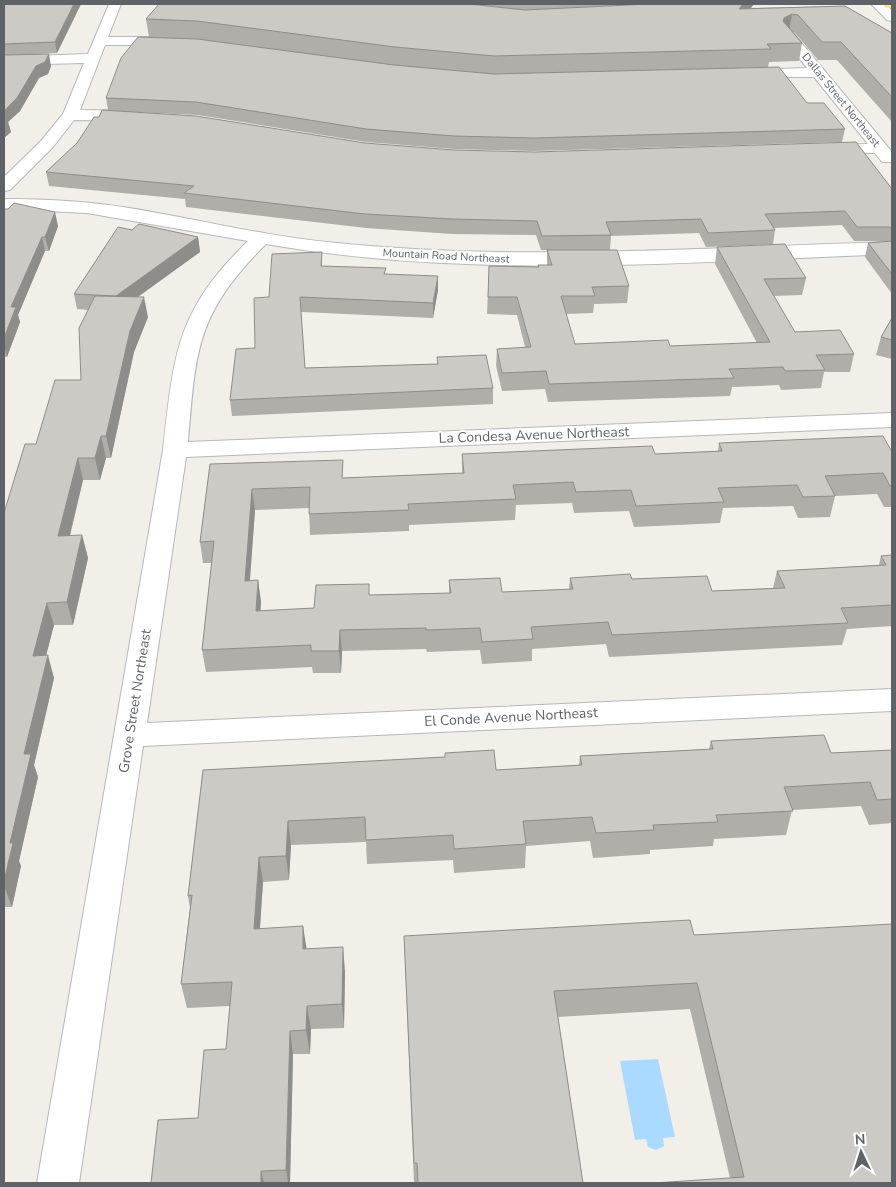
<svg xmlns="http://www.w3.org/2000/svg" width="896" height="1187" font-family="'Nunito Sans',sans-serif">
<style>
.water{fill:#aadaff}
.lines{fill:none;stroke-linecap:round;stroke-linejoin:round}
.minor-casing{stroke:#b5b8bc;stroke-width:2}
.highway-casing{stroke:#f9ab00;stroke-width:2}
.minor{fill:#fff;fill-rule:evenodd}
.highway{fill:#fde293;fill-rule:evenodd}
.wall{fill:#afaea9}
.shaded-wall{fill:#8f8d8a}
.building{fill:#cccac5;stroke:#8f8d8a}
.labels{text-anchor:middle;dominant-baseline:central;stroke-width:4;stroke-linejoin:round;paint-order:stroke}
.far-street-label{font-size:11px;fill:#5f6368;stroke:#fff}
.street-label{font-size:14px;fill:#5f6368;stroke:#fff}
</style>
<rect width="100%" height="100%" fill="#f1efe8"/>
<path class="water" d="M658,1059L675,1137L663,1138L664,1146L656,1150L648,1147L646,1139L635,1140L620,1061Z"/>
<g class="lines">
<g class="minor-casing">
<g id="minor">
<path d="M109,4H121L108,37H171L178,41L171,45H105L80,110L136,111L144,116L136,121L74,120L53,147L10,190L4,191V177L41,141L63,114L84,63L4,65V57L88,54Z"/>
<path d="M871,4H884L892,10V21L887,20Z"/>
<path d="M789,33L794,34L892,152V162H882L875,153H818L816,150L818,147L824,145L868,144L814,77H742L740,74L742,71L747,70L807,68L782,37Z"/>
<path d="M4,199C46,199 87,201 129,208C198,219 267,237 337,243C522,262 707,247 892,242V254C685,262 472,280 266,244C196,314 196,349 188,442L892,413V427L186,457L147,723L892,689V711L143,746L79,1183H37L163,450C174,355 175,312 248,241L87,213L4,209Z"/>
</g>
</g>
<g class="highway-casing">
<path id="highway" d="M884,4H892V8L885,7Z"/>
</g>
<use href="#minor" class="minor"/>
<use href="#highway" class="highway"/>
</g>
<g class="wall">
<path d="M4,4H81L57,53L37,54L51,66L48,74L39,78L20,111L8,122L11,132L4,138Z"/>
<path d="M159,4H754L751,8L845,6L892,33V122L837,60H818L795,33L793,32L802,43L799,61L769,62L768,67L807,103L845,129L842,142L533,151L454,149L366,142L198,115L132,112L365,143L892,189V241H854L842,225L774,228L775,230L773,244L706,247L699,233L611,236L610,250H541L536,235L452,234L366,228L186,207L185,199L49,186L46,172L77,143L99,117L108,110L106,98L149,37L146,19Z"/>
<path d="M4,209L58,226L49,251H45L18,315L20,322L7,357H4Z"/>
<path d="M132,230L198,237L200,252L138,297L148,317L134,352L111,458H106L100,480H83L70,536L82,535L88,558L73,625H54L46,655L54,678L34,765L38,777L19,861L21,866L12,907H4V513L36,444L81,380L88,310L77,309L74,294Z"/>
<path d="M892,241V294L865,257L868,243Z"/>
<path d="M717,247L806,278L802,295L773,296L795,332L854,354L850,372H824L821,388L781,390L779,385L732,387L730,396L548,402L545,389L502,391L496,366L497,349L525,347L517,315L487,314L489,266L538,267V265H547V250L629,286L627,303L594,304L593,313L566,314L575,344L670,346L757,343L715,264Z"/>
<path d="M322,252V266L386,274L438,290L433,318L301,312L305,368L437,364V357L493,388V404L232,416L230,400L255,348Z"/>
<path d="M892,318V359L876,355L881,337Z"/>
<path d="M719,443L892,452V507H884L877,494L835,496L830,517L798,518L793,506L723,508L720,523L634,527L629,511L574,513L572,503L516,505L515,520L409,525V531L310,535L309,508L255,510L250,581L258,580L261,602L260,611L314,608L370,595L449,593V580L502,592L569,589L570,578L632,579L712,591L773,588L777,571L879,565L881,556L892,555V626L847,629L842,645L609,657L606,644L532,649V661L482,664L480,650L427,652L426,649L342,651L341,673H313L312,667L206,672L202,650L212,563H203L200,542L210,464L344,478L462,473V454H655L718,451Z"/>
<path d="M711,741L831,753L892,750V823L869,825L861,806L792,810L786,835L714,839L713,846L650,850V854L593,858L590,841L526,846L525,868L454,873L453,860L367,864L366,842L291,845L289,880L263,882L260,929L306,949L345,971L344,1028L311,1029L310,1054H293L290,1183H151L198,1118L226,1049L230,1006L187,1008L181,984L190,908L188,896L203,770L445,757V753L496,770L579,765L580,756L709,749Z"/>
<path d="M694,935L892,1183L730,1178L690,1009L558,1017L583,1183H414L404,936Z"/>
</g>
<g class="shaded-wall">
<path d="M74,4H81L57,53L55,42Z"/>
<path d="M743,4H754L737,26L739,9Z"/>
<path d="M792,14L789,31L781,35L784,18Z"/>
<path d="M49,54L51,66L48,74L39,78L20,111L8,122L11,132L4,138V111L36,66Z"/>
<path d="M55,212L58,226L49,251L45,237Z"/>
<path d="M42,237L45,251L18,315L20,322L7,357L4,346V338L11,307Z"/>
<path d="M198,237L200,252L118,311L116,296Z"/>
<path d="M438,276V290L433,318V303Z"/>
<path d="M144,297L148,317L134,352L111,458L106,436L130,331Z"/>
<path d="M101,436L106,458L100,480L95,458Z"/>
<path d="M78,458L83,480L64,559L58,536Z"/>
<path d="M252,489L255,510L248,602L245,581Z"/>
<path d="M82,535L88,558L73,625L67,602Z"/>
<path d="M258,580L261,602L259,633L256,611Z"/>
<path d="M47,603L54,625L40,679L33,656Z"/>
<path d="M340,630L342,651L341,673L339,651Z"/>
<path d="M48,655L54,678L34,765L38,777L19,861L21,866L12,907L4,886V881L24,754Z"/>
<path d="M288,821L291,845L289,880L286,856Z"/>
<path d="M259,857L263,882L258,953L254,929Z"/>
<path d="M303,926L307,951L303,949Z"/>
<path d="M343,947L345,971L344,1028L342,1004Z"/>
<path d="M307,1006L311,1029L310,1054L306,1030Z"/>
<path d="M290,1031L293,1054L290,1183H288L286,1170Z"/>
<path d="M261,1171L264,1183H261Z"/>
</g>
<g class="building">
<path d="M4,4H74L55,42L4,44Z"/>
<path d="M159,4H469L525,10L649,4H743L739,9L845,6L892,33V97L841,42H822L798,15L792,14L784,18L783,21L802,43L767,44L771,49L494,56L395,47L197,21L146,19Z"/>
<path d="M138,37L197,39L394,65L494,74L779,67L807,103H824L845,129L534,138L454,136L366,129L196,102L106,98L121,58Z"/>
<path d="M49,54L45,62L36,66L17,98L4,111V55Z"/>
<path d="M102,110L196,116L365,143L454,150L534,152L856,142L892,189V227H857L845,211L765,214L775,230L708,233L701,219L606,222L611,235L542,236L537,221L452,219L365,214L184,193L194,186L46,172L77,143L94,117H99Z"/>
<path d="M14,203L55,212L45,237H42L11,307H16L4,338V209H8Z"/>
<path d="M139,224L198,237L116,296L74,294L118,227L132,230Z"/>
<path d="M892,241V274L868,243Z"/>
<path d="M785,244L806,278L764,279L795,332L840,330L854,354L816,355L825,370L785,371L783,367L729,369L734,378L549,384L546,371L502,373L497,349L531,347L517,297H488L489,266L539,267L538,265H552L547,250H617L629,286L592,287L595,296H561L575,344L668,340L670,346L770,342L717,247Z"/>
<path d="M322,252L321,266L386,268L384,274L438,276L433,303L300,297L305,368L438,364L437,357L486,355L493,388L230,400L236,349L255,348L254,298L269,297L272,254Z"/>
<path d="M95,296L144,297L130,331L106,436H101L95,458H78L58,536L82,535L67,602L47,603L33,656L48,655L24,754H31L10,843H13L4,881V513L25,444H36L55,380H81L79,328Z"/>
<path d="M892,318V340L881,337Z"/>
<path d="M883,436L892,452V486H890L883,473L825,476L835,496L803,497L797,485L718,488L724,502L636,506L631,490L576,492L573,482L513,485L516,499L408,504L409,510L309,514L310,487L252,489L245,581L258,580L256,611L314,608L316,585L369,584V595L451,593L449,580L500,578L502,592L573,589L570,578L630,574L632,579L707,576L712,591L785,588L777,571L886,565L881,556L892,555V605L841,608L848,623L612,635L608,622L531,627L533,639L482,642L480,628L426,630V628L340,630L339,651H311V645L202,650L214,541L200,542L210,464L343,460L342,478L464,473L462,454L652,446L655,454L722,451L719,443Z"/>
<path d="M824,735L831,753L892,750V799L877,800L870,782L784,787L793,811L716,815L718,822L653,825L654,830L596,833L592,817L523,821L526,844L454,849L453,835L366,840L365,817L288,821L286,856L259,857L254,929L303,926V949L343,947L342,1004L307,1006L306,1030L290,1031L286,1170L261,1171V1183H151L158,1120L198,1118L204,1050L226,1049L232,982L181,984L192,895L188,896L203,770L445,757V753L494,750L496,770L582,765L580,756L713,749L711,741Z"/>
<path d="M690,920L694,935L892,924V1183H654L744,1177L697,983L554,991L583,1183H418L417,1163H414L404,936Z"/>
</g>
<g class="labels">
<g class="far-street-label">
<text transform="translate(841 100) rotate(51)">Dallas Street Northeast</text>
<text transform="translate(446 256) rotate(3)">Mountain Road Northeast</text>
</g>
<g class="street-label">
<text transform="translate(534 435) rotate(-2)">La Condesa Avenue Northeast</text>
<text transform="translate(135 701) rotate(-81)">Grove Street Northeast</text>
<text transform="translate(511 717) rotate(-3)">El Conde Avenue Northeast</text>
</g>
</g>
<rect width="896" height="1187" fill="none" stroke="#5f6368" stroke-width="10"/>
<g transform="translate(861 1152) rotate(356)" stroke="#ffffff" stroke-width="4" paint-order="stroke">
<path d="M0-4L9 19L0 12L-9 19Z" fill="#5f6368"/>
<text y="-8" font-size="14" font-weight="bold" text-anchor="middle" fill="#5f6368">N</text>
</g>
</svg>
